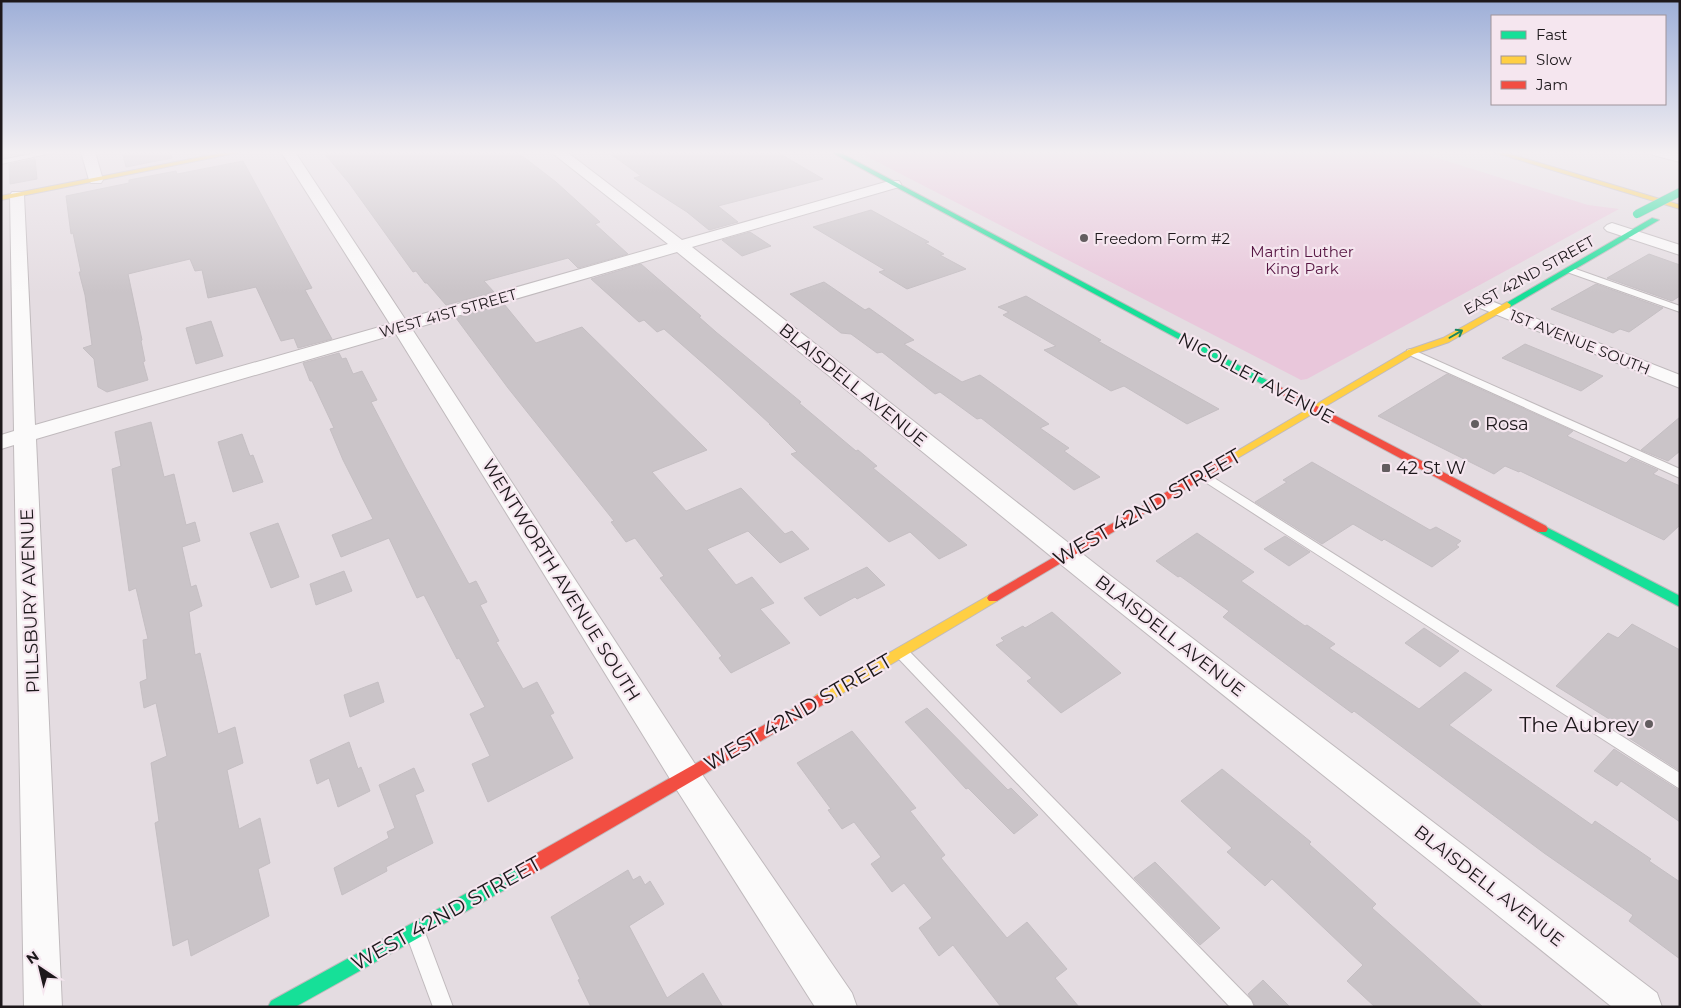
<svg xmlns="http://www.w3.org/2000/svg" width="1681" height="1008" font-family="Montserrat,sans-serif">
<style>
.green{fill:#e9c7db}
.building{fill:#cac4c8;stroke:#c5bfc3}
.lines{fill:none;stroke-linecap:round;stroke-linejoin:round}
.lane-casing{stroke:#c0babd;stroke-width:2}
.street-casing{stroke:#c0babd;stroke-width:2}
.fast-casing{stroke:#c0babd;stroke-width:2}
.slow-casing{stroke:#c0babd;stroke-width:2}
.jam-casing{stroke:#c0babd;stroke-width:2}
.lane{fill:#fbfafa;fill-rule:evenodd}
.street{fill:#fbfafa;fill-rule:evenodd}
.fast{fill:#16e098;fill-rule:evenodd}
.slow{fill:#ffcf43;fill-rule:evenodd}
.jam{fill:#f24e42;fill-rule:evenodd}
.fast-bridge-casing{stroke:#c0babd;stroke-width:9;stroke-linecap:butt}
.fast-bridge{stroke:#16e098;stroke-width:8}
.oneway{stroke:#198660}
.poi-dot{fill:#635d60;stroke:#f5e6ef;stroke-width:2}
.labels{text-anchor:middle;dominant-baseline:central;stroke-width:4.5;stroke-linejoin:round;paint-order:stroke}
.far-poi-label{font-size:15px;fill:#1d181b;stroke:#f5e6ef;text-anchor:start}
.far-park-label{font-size:15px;fill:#551441;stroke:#f5e6ef}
.far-street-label{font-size:15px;fill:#1d181b;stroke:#f5e6ef}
.street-label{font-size:18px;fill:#1d181b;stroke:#f5e6ef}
.poi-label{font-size:18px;fill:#1d181b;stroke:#f5e6ef;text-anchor:start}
.near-street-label{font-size:21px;fill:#1d181b;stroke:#f5e6ef}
.near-poi-label{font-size:21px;fill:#1d181b;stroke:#f5e6ef;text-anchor:end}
</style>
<rect width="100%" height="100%" fill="#e4dce1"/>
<path class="green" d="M858,152H1418L1588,205L1619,209L1307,379L1301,380Z"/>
<g class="building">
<path d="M125,152H171L172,158L126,167L123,155H126Z"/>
<path d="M323,152H517L556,182L600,222L595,224L628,254L578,268L568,258L484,281L494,292L446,305L427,283H425L416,271L413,272L349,183Z"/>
<path d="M608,152H777L823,179L718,206L738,222L709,230L687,212L634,178L641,176Z"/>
<path d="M35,159L37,179L10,184L9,164Z"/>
<path d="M243,161L312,288L305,290L332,339L298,348L294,338L281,341L256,287L208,298L202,270L195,271L190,259L128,274L142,340L141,341L145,361L143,362L148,380L107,392L98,387L94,359L83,348L92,345L85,295L79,272H81L73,233L71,234L66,196L129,183V180L176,171L177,174Z"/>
<path d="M871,210L929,242L925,243L944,254L940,255L966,269L907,289L879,272L885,270L813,227Z"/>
<path d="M750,232L771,246L742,256L722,240Z"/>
<path d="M1649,254L1680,265V296L1672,301L1607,278Z"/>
<path d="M641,264L701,316L699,317L716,332L801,402L799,403L856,451L858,450L877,466L873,468L967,545L939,559L910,532L889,542L791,454L797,452L769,424H770L722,380L664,329L657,332L644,320L639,322L591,279Z"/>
<path d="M824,282L865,310L869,308L914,340L904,344L962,382L980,375L1049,424L1040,428L1069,448L1064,451L1100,477L1074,490L981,418L977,419L940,392L935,394L882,352L877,353L851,334L841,333L790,294Z"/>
<path d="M1596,284L1663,308L1629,332L1620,329L1613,333L1551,309Z"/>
<path d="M1026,296L1101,340L1098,341L1219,409L1187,424L1124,386L1111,391L1044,350L1056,346L1003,315L1009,312L998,307Z"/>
<path d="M504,304L536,343L582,327L707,450L652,472L686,511L741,488L785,534L792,531L809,549L780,563L748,531L707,549L736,585L752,577L774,603L760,609L790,643L731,673L719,658L722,656L660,578L664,576L635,538L626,542L611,522L614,521L508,388L456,318Z"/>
<path d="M211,321L223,356L196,364L186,328Z"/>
<path d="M1525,344L1603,376L1581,391L1502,358Z"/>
<path d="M339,353L342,359L346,358L353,374L362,371L377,400L371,402L405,467L469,584L476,581L487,602L480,605L499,641L496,642L523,689L537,682L554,713L550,715L573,758L488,802L472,764L490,756L470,714L485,707L459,658L457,659L424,595L417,598L389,538L341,557L332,535L373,519L343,460L330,429L334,428L312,381H310L303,363Z"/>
<path d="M1447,374L1573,431L1567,436L1626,463L1631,458L1658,470L1653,474L1680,486V525L1664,540L1520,471L1519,472L1505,466L1494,474L1378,416Z"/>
<path d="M1680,417V451L1668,461L1641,450Z"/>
<path d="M151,422L164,477L174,474L186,525L195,522L200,541L182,547L191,587L196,585L202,606L189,612L195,655L200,653L218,734L235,727L243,763L227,770L239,829L260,818L270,863L258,869L269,916L191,956L188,939L173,946L155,823L159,821L151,763L167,756L156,703L144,708L140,682L147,679L143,640L148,639L136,588L129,591L112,469L121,466L115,432Z"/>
<path d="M242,434L250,456L253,455L263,482L233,492L218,442Z"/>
<path d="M1312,462L1430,530L1436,527L1461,541L1456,545L1459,547L1432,567L1384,539L1382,541L1353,524L1322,544L1255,502L1287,482L1283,480Z"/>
<path d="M278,523L299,577L271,588L250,533Z"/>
<path d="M1197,533L1254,572L1241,581L1305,626L1307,625L1335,644L1329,648L1419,709L1465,672L1492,690L1449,725L1592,825L1595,821L1651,859L1649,861L1680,882V959L1629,921L1633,915L1544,853L1354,711L1352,713L1318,688L1223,617L1229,611L1180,576L1178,577L1156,561Z"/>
<path d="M1285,536L1310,552L1289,566L1264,549Z"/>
<path d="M867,567L885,585L857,599L855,597L820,616L804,598Z"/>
<path d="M344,571L352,591L316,605L310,584Z"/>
<path d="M1052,612L1121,673L1061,713L1027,681L1032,678L996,645L1004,641L1001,638L1023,626L1025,628Z"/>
<path d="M1632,624L1680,650V771L1626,736L1630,732L1556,686L1608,633L1618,638Z"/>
<path d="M1424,628L1459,651L1440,667L1405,643Z"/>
<path d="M378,682L384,702L350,717L344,695Z"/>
<path d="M927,708L1008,790L1011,788L1038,815L1014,834L968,788L966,789L905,722Z"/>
<path d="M852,731L916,808L910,811L945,855L941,858L1007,938L1027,922L1067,969L1055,978L1079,1007H1001L953,945L939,956L919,928L932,918L904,883L892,892L871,864L881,857L854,822L842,829L828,810L831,809L797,763Z"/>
<path d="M349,742L358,769L361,767L370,791L338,807L329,778L317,784L310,760Z"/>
<path d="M1614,749L1680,791V822L1621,781L1617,786L1594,771Z"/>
<path d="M414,768L424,791L415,795L433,843L386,867L387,871L342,895L334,868L389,838L387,832L395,828L379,785Z"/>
<path d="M1222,769L1311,842L1309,844L1376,904L1372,908L1483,1007H1375L1347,981L1363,965L1272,879L1265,886L1227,852L1232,848L1181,801Z"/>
<path d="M1155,862L1220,928L1200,945L1134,878Z"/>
<path d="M628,870L633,880L640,876L645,885L650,881L664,904L629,926L667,998L703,973L723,1007H591L578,980L580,979L551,917Z"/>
<path d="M1263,980L1290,1007H1256L1248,994Z"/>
</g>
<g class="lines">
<g class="lane-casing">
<g id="lane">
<path d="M41,152H56L1,164V160Z"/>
<path d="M1570,267L1680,306V312L1567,272L1566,270Z"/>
<path d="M1411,349L1680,469V478L1407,354V350Z"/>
<path d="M1203,471L1680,773V789L1199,478L1197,475L1199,472Z"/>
<path d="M902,647L907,649L1251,1000L1254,1007H1230L897,657L895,653L897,649Z"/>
<path d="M416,924L423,927L453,1007H433L406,934L409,927Z"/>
</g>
</g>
<g class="street-casing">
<g id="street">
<path d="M81,152H95L103,180L101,183H91L89,180Z"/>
<path d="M281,152H295L405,319L668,244L551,152H567L682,240L889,181H899L901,184L899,187L692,247L1103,570L1657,993L1662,1007H1612L1085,584L677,252L412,329L697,767L852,993L857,1007H815L675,787L396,334L36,439L62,1007H24L14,445L1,449V435L14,431L10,195L12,192H22L24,195L35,425L390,324Z"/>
<path d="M1651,152L1680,154V162L1653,155Z"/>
<path d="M1612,223L1680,245V255L1607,231L1604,228L1607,225Z"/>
<path d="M1481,297L1680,375V388L1475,306L1472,302L1475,298Z"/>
</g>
</g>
<g class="fast-casing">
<g id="fast">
<path d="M831,152H839L1274,384L1272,386H1266Z"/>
<path d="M1652,218L1659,220L1510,307H1504L1503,305Z"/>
<path d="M1542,525L1680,596V607L1538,532L1536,529L1538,526Z"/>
<path d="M527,860L533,862L535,868L533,874L295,1007H268L271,1001Z"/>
</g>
</g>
<g class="slow-casing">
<g id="slow">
<path d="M227,152H241L1,200V196Z"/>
<path d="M1493,152H1503L1680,205V209Z"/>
<path d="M1507,302L1511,305L1510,307L1449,342L1414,354L1236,459L1232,460L1227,457L1408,350L1443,338Z"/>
<path d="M993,593L997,595L999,598L997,601L826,703L821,705L816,703L814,699L816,695Z"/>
</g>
</g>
<g class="jam-casing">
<g id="jam">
<path d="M1269,381L1546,526L1548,529L1546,532H1538L1266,386V382Z"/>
<path d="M1232,454L1236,455L1237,457L1236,459L997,601H989L987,598L989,595Z"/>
<path d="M821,693L826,695L828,699L826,703L533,874L527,876L521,874L519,868L521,862Z"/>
</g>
</g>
<use href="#lane" class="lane"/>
<use href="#street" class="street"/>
<use href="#fast" class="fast"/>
<use href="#slow" class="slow"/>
<use href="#jam" class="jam"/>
<g class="fast-bridge-casing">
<path id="fast-bridge" d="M1637,214L1680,192"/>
</g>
<use href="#fast-bridge" class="fast-bridge"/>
</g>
<defs><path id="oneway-shaft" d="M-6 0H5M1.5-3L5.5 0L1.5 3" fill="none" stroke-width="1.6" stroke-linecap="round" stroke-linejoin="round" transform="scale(1.25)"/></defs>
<use class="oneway" href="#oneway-shaft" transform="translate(1456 334) rotate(-30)"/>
<linearGradient id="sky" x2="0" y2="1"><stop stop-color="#9eafd8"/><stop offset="0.52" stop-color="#f3eff2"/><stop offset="1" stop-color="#f3eff2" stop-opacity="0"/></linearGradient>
<rect width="1681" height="293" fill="url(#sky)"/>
<g class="poi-dot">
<circle cx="1084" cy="238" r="5"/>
<circle cx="1475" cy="424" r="5"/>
<rect x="1381" y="463" width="10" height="10" rx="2.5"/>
<circle cx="1649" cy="724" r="5"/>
</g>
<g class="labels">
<g class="far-poi-label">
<text x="1094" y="238">Freedom Form #2</text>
</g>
<g class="far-park-label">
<text x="1302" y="251">Martin Luther<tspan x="1302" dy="17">King Park</tspan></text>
</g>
<g class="far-street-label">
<text transform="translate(1529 275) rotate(-29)">EAST 42ND STREET</text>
<text transform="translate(448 313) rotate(-16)">WEST 41ST STREET</text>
<text transform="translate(1580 342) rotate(22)">1ST AVENUE SOUTH</text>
</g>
<g class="street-label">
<text transform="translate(1256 378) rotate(28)">NICOLLET AVENUE</text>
<text transform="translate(853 385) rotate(39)">BLAISDELL AVENUE</text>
<text transform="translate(561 580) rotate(58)">WENTWORTH AVENUE SOUTH</text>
<text transform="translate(30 601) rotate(-92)">PILLSBURY AVENUE</text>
<text transform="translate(1170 636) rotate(38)">BLAISDELL AVENUE</text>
<text transform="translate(1489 886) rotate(38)">BLAISDELL AVENUE</text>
</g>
<g class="poi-label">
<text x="1485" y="424">Rosa</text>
<text x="1396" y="468">42 St W</text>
</g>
<g class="near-street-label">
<text transform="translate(1147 507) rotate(-30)">WEST 42ND STREET</text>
<text transform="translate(798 712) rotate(-30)">WEST 42ND STREET</text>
<text transform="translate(446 913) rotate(-29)">WEST 42ND STREET</text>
</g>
<g class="near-poi-label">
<text x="1639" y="724">The Aubrey</text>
</g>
</g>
<rect width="1681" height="1008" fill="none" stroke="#1d181b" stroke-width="5"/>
<rect x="1491" y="15" width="175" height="90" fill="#f5e6ef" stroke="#9f949a"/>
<rect x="1501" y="31" width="25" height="8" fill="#16e098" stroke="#9f949a"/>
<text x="1536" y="40" font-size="15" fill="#1d181b">Fast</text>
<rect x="1501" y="56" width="25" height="8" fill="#ffcf43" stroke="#9f949a"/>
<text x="1536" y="65" font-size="15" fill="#1d181b">Slow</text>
<rect x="1501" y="81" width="25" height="8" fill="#f24e42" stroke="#9f949a"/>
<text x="1536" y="90" font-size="15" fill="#1d181b">Jam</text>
<g transform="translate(40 968) rotate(325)" stroke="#f5e6ef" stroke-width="4" paint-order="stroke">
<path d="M0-4L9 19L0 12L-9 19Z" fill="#1d181b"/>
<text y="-8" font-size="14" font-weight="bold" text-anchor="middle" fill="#1d181b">N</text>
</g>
</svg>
